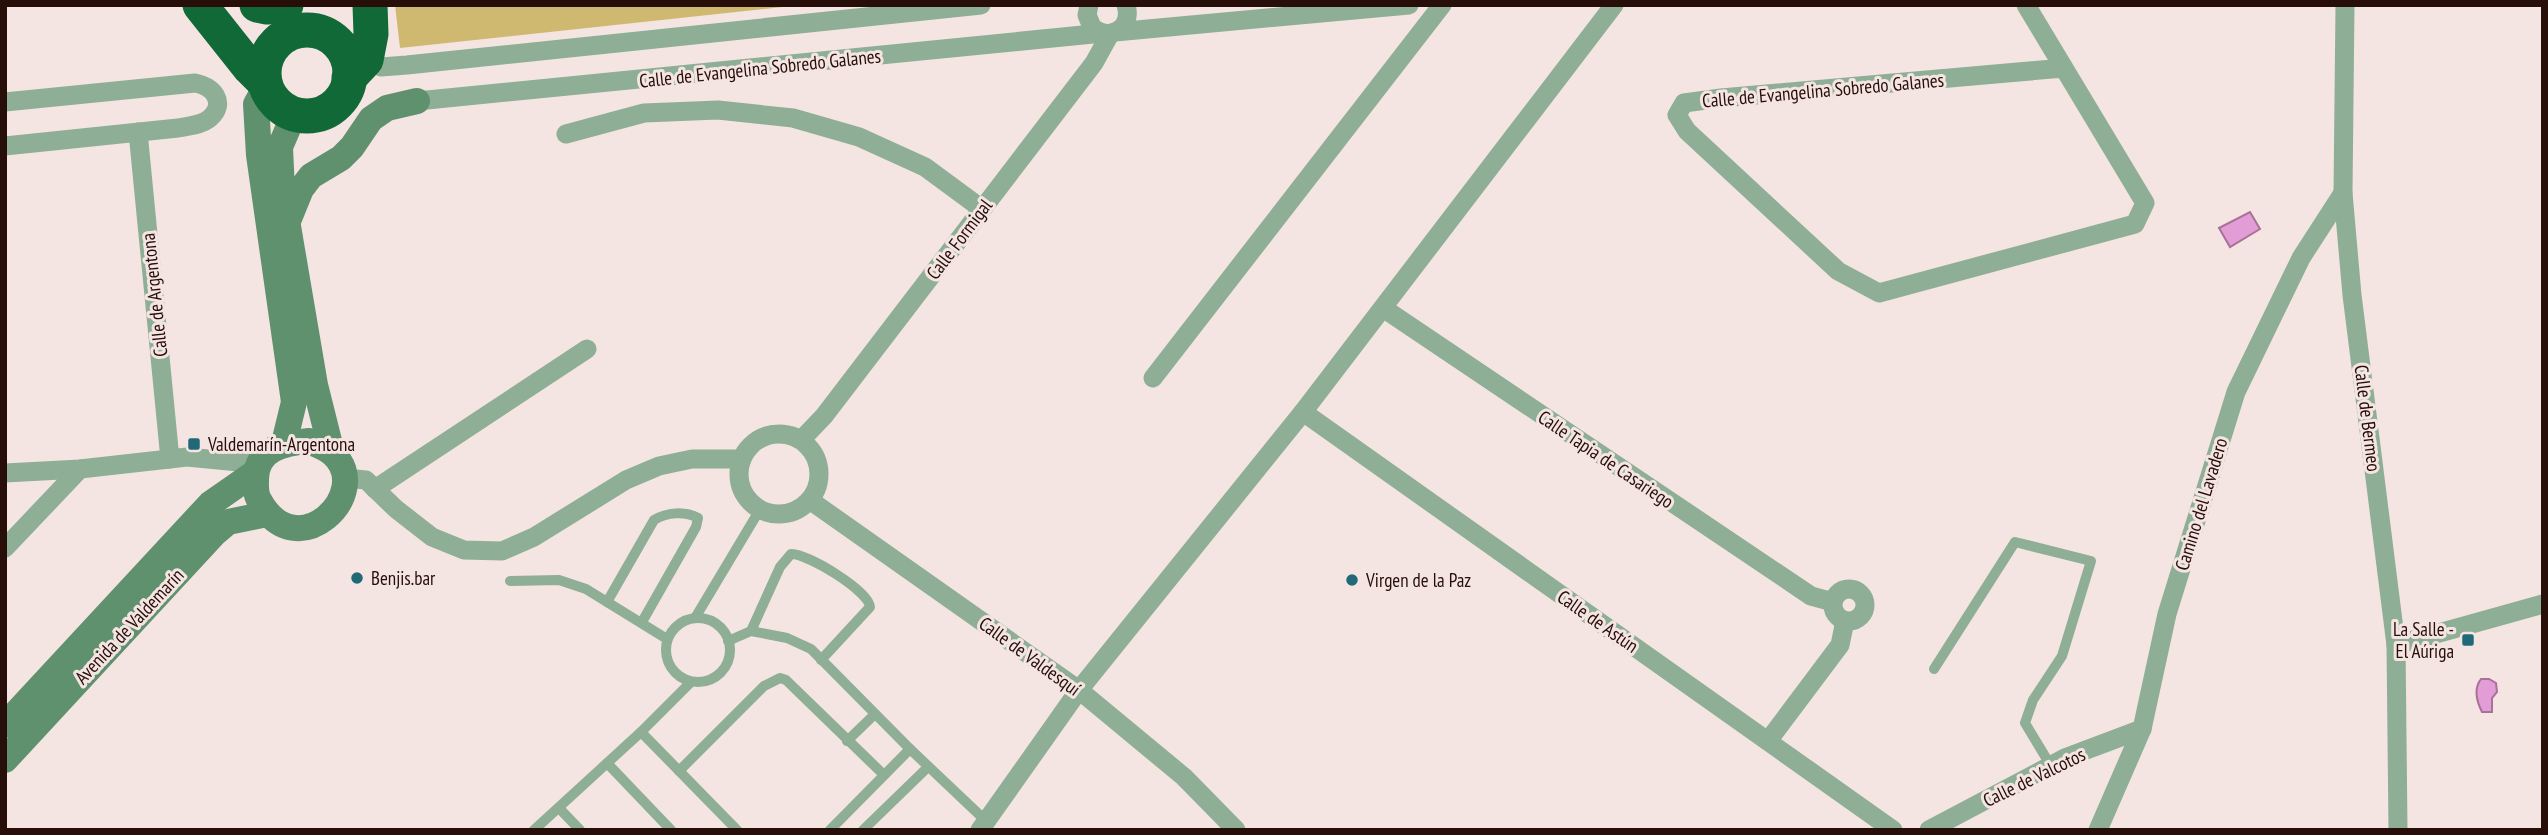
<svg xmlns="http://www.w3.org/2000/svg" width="2548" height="835" font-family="'PT Sans Narrow',sans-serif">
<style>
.green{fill:#cfb970}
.water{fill:#e29cd6;stroke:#aa7198;stroke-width:2}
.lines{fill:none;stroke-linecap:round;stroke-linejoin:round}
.lane{stroke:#8eae96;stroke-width:10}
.street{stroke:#8eae96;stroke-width:19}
.secondary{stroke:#60916e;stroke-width:26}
.highway{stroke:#126938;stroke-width:35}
.poi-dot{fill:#216977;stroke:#f4e5e2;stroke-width:2.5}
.labels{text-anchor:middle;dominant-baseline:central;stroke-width:6;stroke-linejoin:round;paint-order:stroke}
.street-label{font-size:19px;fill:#270e09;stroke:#f4e5e2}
.poi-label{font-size:19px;fill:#270e09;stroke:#f4e5e2;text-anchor:start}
</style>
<rect width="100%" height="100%" fill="#f4e5e2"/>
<path class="green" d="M395,5H801L400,48Z"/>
<g class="water">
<path d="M2250,212L2260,229L2230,247L2219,228Z"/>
<path d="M2481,679H2489L2496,683L2497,692L2492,698V712H2482C2477,702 2473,689 2481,679Z"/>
</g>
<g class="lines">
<g class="lane">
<path d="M510,581L559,580L586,589L667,639"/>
<path d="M607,602L654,520C667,512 685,511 698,518L696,527L642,622"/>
<path d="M695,618L759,511"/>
<circle cx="698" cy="650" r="32"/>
<path d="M751,631L780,567L791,554C807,553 869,591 870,607L821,660"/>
<path d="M728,641L751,631L787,638L811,649L910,749L986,821"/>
<path d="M1934,669L2015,542L2091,561L2062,656L2033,700L2025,723L2051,766"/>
<path d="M641,732L737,830"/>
<path d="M847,741L875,714"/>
<path d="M607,763L671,830"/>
<path d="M679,771L764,686L780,678L786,680L884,775"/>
<path d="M559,808L580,830"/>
<path d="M534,830L641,732L691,682"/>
<path d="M830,830L910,749"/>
<path d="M863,830L928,767"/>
</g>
<g class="street">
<path d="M1089,5L1087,15L1092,27C1110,42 1133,28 1126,5"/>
<path d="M2026,5L2145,203L2135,224L1879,293L1838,271L1687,131L1677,115L1684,103L1721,98L2064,68"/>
<path d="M2345,5L2343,193L2352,295L2396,645L2398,830"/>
<path d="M1115,32L1409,5"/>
<path d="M366,60L381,67L407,65L981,5"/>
<path d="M417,101L1103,33"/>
<path d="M5,102L195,83C213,86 227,103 210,118C202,125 189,126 178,128L5,146"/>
<path d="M138,132L170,459"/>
<path d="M566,134L644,113L718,110L793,118L859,137L925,167L982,209"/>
<path d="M1383,308L1811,596L1833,602"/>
<path d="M1153,378L1442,5"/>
<path d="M1303,412L1893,830"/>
<circle cx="779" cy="474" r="40"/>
<path d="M802,439L824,416L1094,63L1110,34"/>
<path d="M5,473L80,469L187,457L260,464"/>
<path d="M345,478L366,480L396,509L432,537L464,550L502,551L534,537L626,480L659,466L692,459H742"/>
<path d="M375,489L587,349"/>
<path d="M811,501L1079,690L1184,777L1236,830"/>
<path d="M5,548L80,469"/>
<circle cx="1849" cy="605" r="16"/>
<path d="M2396,645L2543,604"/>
<path d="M1768,741L1840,645L1845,621"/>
<path d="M980,830L1079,690L1303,412L1614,5"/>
<path d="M1929,830L2065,758L2142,729"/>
<path d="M2098,830L2142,729L2167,614L2236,392L2301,258L2343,193"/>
</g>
<g class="secondary">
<path d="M265,88L256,104L259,155L294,402L284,443"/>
<path d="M297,115L289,126L280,147L282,191L315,385L332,453"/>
<path d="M288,221L301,189L311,176L341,158L352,147L371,119L387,108L417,101"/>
<path d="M309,441C317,445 327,448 333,454C375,492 297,570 259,500C255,493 256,487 256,479C256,448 285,443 309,441Z"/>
<path d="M5,725L210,504L256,472"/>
<path d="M5,760L215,533L228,522L267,514"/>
</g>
<g class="highway">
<path d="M200,5L250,68L264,82"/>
<path d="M257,5L267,7L286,5"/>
<circle cx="307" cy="73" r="43"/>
<path d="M349,78L366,60L371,34L370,5"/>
</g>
</g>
<g class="poi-dot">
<rect x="187" y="437" width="14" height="14" rx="3.5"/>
<circle cx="357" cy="578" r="7"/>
<circle cx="1352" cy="580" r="7"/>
<rect x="2461" y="633" width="14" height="14" rx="3.5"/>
</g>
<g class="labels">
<g class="street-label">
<text transform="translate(760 68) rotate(-6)">Calle de Evangelina Sobredo Galanes</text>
<text transform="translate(1823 90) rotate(-5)">Calle de Evangelina Sobredo Galanes</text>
<text transform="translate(959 239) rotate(-53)">Calle Formigal</text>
<text transform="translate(154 295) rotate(-96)">Calle de Argentona</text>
<text transform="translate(2368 418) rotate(83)">Calle de Bermeo</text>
<text transform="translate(1606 459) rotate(34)">Calle Tapia de Casariego</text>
<text transform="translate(2201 504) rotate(-73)">Camino del Lavadero</text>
<text transform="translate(1598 621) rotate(35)">Calle de Astún</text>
<text transform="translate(129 626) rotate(-47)">Avenida de Valdemarín</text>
<text transform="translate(1030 656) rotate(36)">Calle de Valdesquí</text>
<text transform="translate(2034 777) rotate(-26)">Calle de Valcotos</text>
</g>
<g class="poi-label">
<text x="208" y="444">Valdemarín-Argentona</text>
<text x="371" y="578">Benjis.bar</text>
<text x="1366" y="580">Virgen de la Paz</text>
<text x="2454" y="629" text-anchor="end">La Salle -<tspan x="2454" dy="22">El Aúriga</tspan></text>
</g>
</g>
<rect width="2548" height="835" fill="none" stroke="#270e09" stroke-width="14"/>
</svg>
